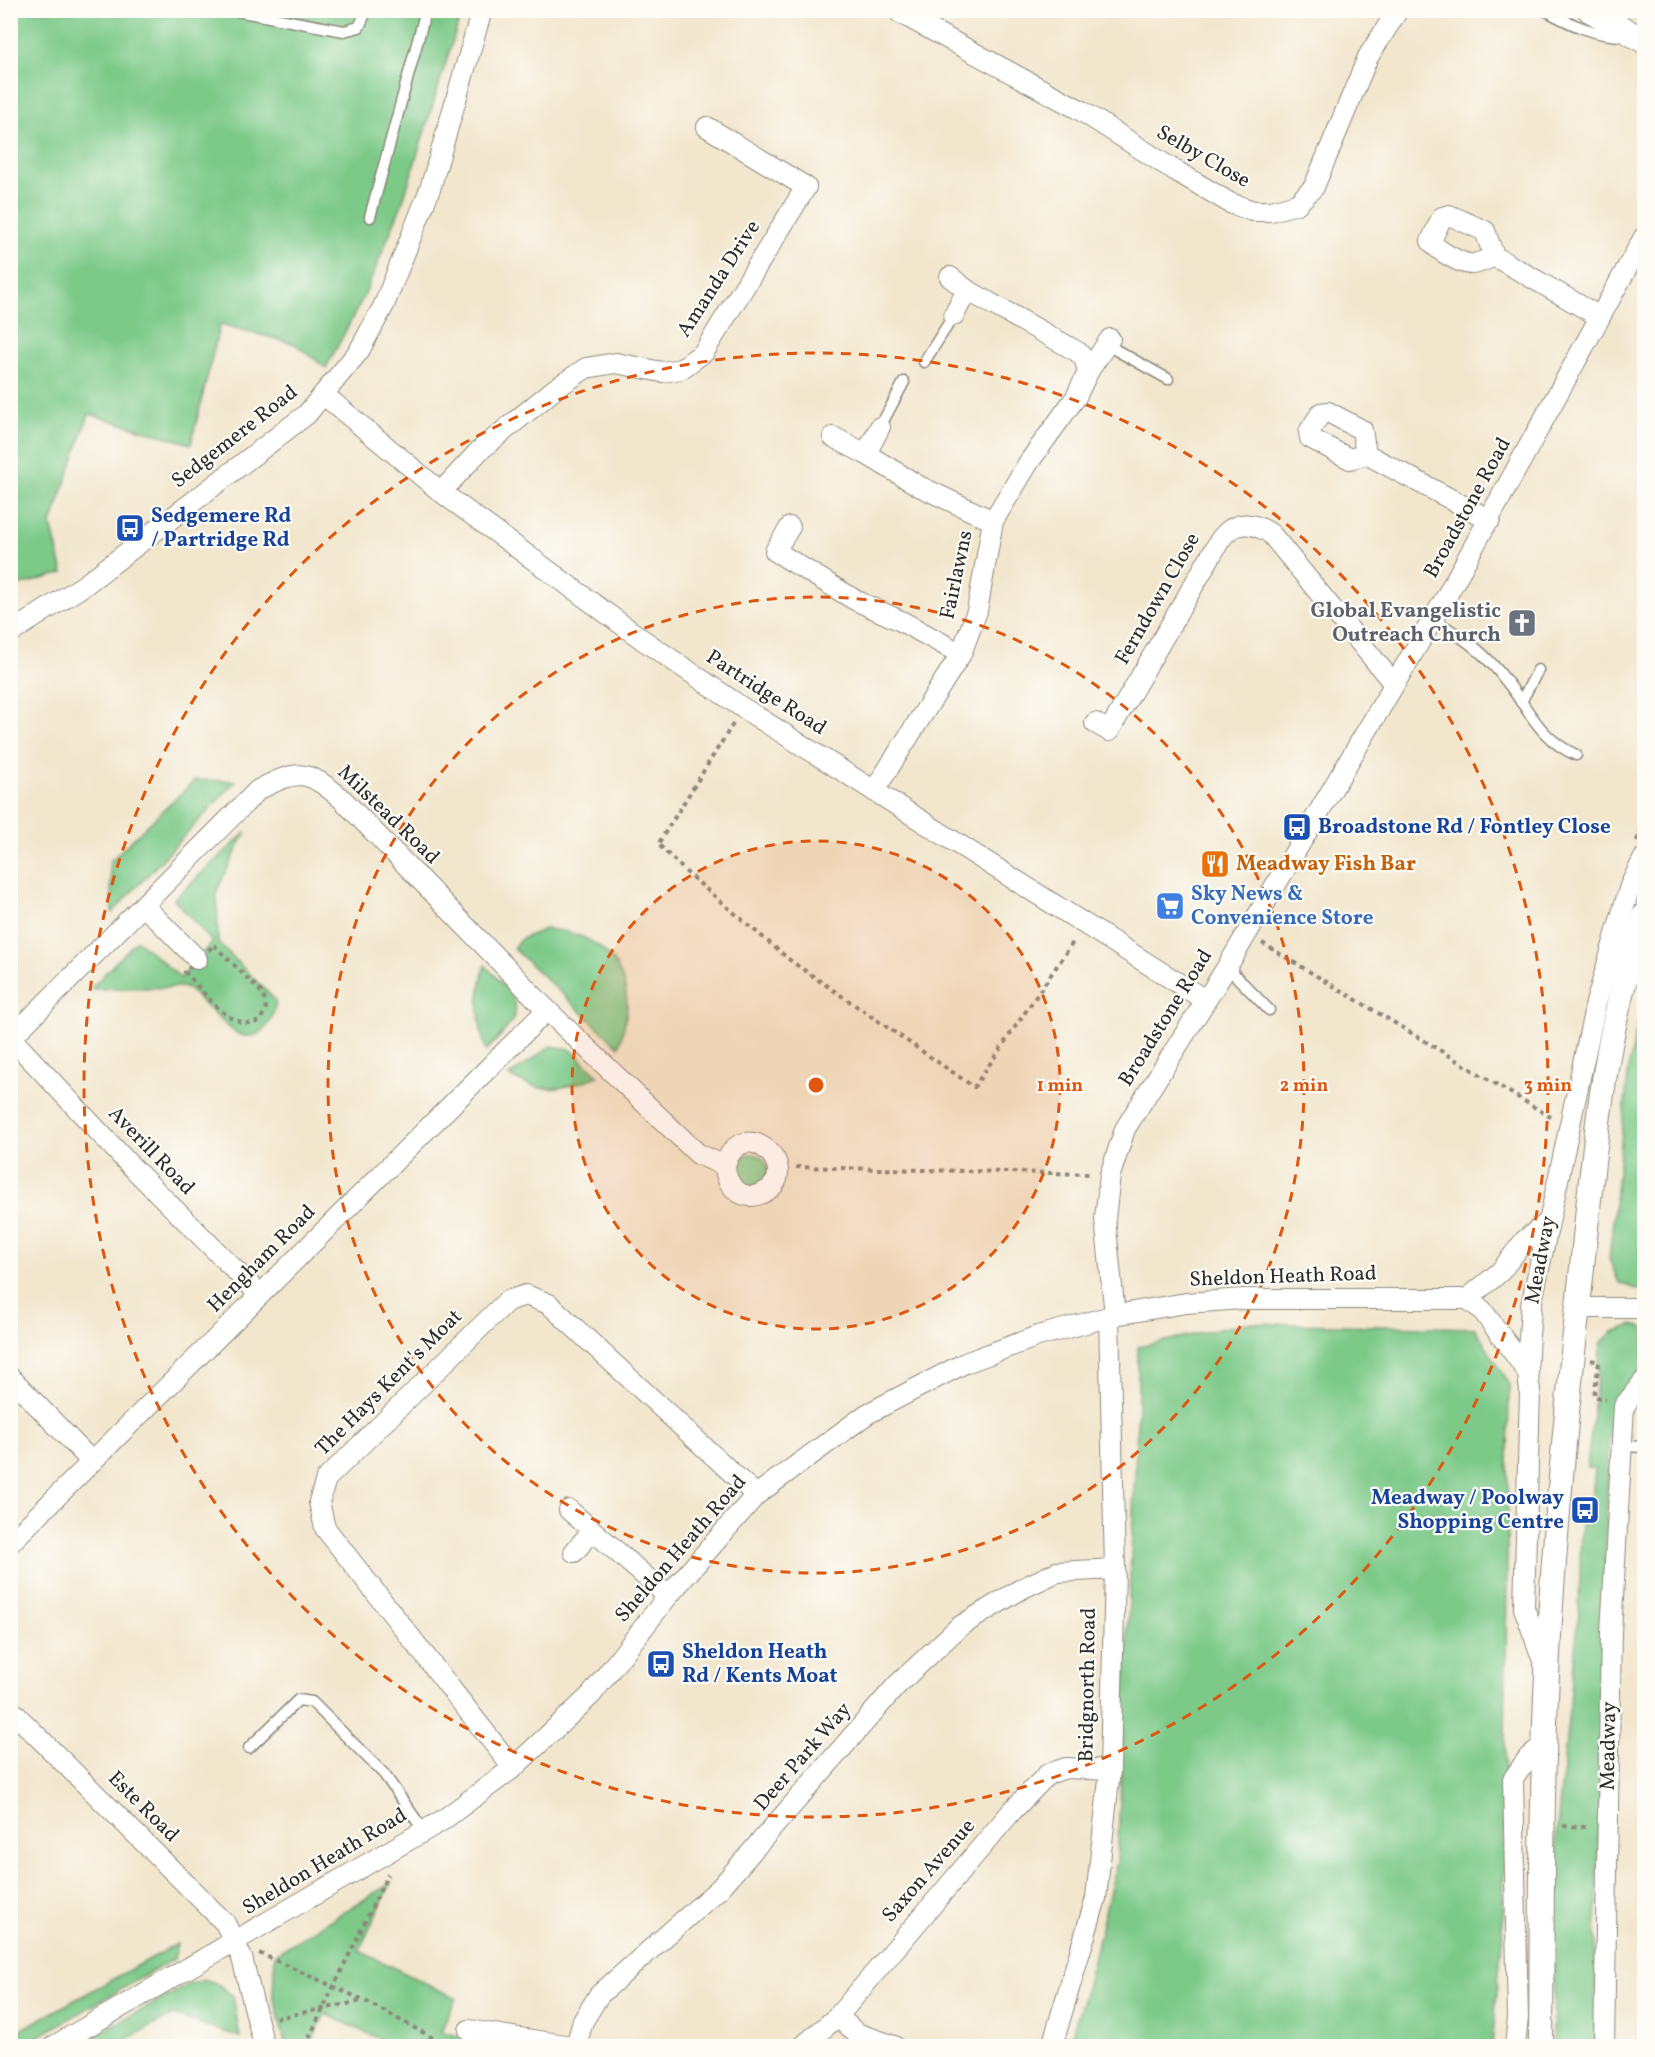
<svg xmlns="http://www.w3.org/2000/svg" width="1655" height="2057" font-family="Vollkorn,serif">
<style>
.green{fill:#7cc988;stroke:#547a5a;stroke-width:1.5}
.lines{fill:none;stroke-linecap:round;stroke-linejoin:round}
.service-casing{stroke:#8e887c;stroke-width:13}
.minor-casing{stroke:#8e887c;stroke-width:22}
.tertiary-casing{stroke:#8e887c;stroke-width:26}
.path{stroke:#8e887c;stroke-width:4;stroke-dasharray:4.5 4.5;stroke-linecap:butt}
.service{stroke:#fff;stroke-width:10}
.minor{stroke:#fff;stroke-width:20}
.tertiary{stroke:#fff;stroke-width:24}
.ring{fill:none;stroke:#df570e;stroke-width:3;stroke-dasharray:10 8}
.labels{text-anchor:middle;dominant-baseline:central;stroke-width:4.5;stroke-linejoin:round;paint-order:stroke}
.street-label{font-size:21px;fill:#2b2b2b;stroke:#fdfcf7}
.transit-label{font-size:21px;font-weight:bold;fill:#164399;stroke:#fdfcf7;text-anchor:start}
.worship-label{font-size:21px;font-weight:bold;fill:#5b616d;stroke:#fdfcf7;text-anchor:end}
.food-label{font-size:21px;font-weight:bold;fill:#c56008;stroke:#fdfcf7;text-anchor:start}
.shop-label{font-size:21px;font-weight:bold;fill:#366cbe;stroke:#fdfcf7;text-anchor:start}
.centre{fill:#df570e;stroke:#fdfcf7;stroke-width:3}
.ring-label{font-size:18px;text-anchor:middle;font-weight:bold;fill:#df570e;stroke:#fdfcf7;stroke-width:4.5;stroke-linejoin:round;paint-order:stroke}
</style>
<rect width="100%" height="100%" fill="#fdfcf7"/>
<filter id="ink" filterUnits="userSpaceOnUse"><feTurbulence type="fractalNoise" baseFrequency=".0167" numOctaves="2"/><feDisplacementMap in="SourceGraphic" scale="12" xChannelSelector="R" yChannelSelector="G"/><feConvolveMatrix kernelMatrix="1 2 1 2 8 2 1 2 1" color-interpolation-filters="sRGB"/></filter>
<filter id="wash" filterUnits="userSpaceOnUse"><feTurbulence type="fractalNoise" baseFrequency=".008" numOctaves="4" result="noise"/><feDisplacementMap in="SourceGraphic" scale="24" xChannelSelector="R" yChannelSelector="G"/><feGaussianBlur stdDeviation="1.35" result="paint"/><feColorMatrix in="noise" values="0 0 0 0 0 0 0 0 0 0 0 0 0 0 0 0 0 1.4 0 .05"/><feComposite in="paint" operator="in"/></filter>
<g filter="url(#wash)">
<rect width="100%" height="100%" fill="#f2e6cd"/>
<g class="green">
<path d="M11,11H462L402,204L365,294L326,368L295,344L220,324L191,444L89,414L51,524L63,573L11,588Z"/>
<path d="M195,780L236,781L112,913L110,861Z"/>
<path d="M246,832L217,890L218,942L276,1001C274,1019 263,1042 240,1035C229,1031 197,997 187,987L90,989L137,940L181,978L212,942L174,899Z"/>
<path d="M545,929C590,931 626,957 627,1005C627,1018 622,1034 619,1047L513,948L521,939Z"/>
<path d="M485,965C524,1007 527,1009 486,1051C477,1020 476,996 485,965Z"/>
<path d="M1644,996V1188L1639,1217L1644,1235V1288L1640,1290L1619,1283L1609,1259L1629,1065Z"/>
<path d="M551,1046L570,1049L599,1076C561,1089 546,1096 509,1076Z"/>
<circle cx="751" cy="1171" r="17"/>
<path d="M1246,1323L1475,1328L1509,1383L1503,1930L1492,2046H1068L1084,1996L1117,1863L1138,1404V1347Z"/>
<path d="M1633,1325L1644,1328V1364L1617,1399L1609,1421L1597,1879L1595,2046H1553L1556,1837L1579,1612L1581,1524L1589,1525L1595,1468L1587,1467L1601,1343L1613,1332Z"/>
<path d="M391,1883L359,1951L456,1998L441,2031L493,2046H396L325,2014L310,2046H286L273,1993L275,1954Z"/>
<path d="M177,1944L174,1959L22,2046H11V2035Z"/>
<path d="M204,1980L219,1985L233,1996L240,2037L173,2015L114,2046H74L190,1984Z"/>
</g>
</g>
<g filter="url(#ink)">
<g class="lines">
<g class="service-casing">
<g id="service">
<path d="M231,10L344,31L359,27L367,10"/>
<path d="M1545,10C1570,24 1595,36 1624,36"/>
<path d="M370,217L426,10"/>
<path d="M1107,345L1168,379"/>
<path d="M924,362L954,315"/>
<path d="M880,427L904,382"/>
<path d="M1433,619C1465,639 1484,651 1507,682C1530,711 1540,739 1576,755"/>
<path d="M1521,702L1538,670"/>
<path d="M1227,967L1269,1010"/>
<path d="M1623,1446L1644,1447"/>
<path d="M249,1748L298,1700L312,1702L384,1774L424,1831"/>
</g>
</g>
<g class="minor-casing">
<g id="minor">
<path d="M901,10L900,13L1080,110L1166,165L1230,203L1253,211H1271L1297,204L1314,187L1368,57L1398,10"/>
<path d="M1494,256C1487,259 1480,264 1471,264C1461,264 1436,250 1431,241L1442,217L1449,215L1485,231L1494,256L1600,317"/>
<path d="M954,315L967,290"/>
<path d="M1088,372L1110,339"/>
<path d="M324,395L441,492L643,640L743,708L1205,1000"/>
<path d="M880,427L866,454L919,486L993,521"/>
<path d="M833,437L866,454"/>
<path d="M1366,454L1362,430L1328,412L1321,413L1309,432L1310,438L1350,459L1366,454L1490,520"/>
<path d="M441,492L479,451L555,389L586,368L616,363L662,372L681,369L704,352L806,187L707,127"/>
<path d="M790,527L775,551L855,600L901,621L961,654"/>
<path d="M10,633L86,584L307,414L359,351L384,305L430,189L482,10"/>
<path d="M1095,723L1109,731L1220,540C1234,520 1252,521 1271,534L1394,684"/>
<path d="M874,791L961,654L977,611L993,521L1029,462L1076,397L1088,372L1085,360L1078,352L967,290L950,277"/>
<path d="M144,906L197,959"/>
<path d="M10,1037L128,1163L260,1295"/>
<path d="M11,1038L258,790C298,769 307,769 342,799L547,1010L698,1154L725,1166C742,1109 807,1171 763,1193C742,1203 726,1186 725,1166"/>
<path d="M1467,1299L1500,1272L1525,1240L1548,1222"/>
<path d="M1467,1299L1482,1310L1527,1371"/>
<path d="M1578,1308H1644"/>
<path d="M1115,1315L1105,1219L1110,1175L1125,1129L1227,967L1446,597L1644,237"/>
<path d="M10,1377L91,1461"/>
<path d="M569,1510L668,1596"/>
<path d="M10,1543L547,1010"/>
<path d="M574,1552L592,1531"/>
<path d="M1546,1669L1524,1608L1530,1390C1525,1363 1530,1334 1531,1306L1596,1003L1630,886L1644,858"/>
<path d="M10,1709L225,1923L242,1958L264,2046"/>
<path d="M513,1768L325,1528L319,1502L326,1479L507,1301L526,1295L549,1304L756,1495"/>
<path d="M838,2016L856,2033L894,2046"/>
<path d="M469,2030L571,2046"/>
<path d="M54,2046L443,1820L513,1768L591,1695L668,1596L756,1495L867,1414L965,1363L1038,1336L1115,1315L1186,1303L1243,1299H1467"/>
<path d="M576,2046L583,2021L599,1995L720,1888L897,1685L959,1627L1021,1589L1057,1572L1115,1569"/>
<path d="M803,2046L838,2016L1012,1811L1048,1774L1066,1768L1110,1770"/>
<path d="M1052,2046L1096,1898L1110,1770L1115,1569L1109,1317"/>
<path d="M1515,2046L1518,2018L1513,1779L1528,1758L1545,1743"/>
<path d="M1604,2046L1611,1632L1624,1406L1644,1381"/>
</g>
</g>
<g class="tertiary-casing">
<g id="tertiary">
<path d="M1590,10L1644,41"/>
<path d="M1541,2046C1542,1923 1541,1798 1547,1674C1553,1545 1566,1415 1580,1287C1593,1161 1602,1035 1644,916"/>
</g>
</g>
<g class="path">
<path d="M733,724L658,844L686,872L791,961L974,1087L1074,941"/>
<path d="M1637,841L1644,819"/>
<path d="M1262,943L1554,1119"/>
<path d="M214,945L263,994L266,1008L260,1021C229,1032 205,992 185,972Z"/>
<path d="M796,1167L1092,1174"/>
<path d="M1591,1360L1599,1362L1594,1396L1606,1400"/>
<path d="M1563,1826L1588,1827"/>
<path d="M259,1953L363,2000L448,2046"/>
<path d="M276,2018L362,2001"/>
<path d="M305,2046L388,1874"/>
</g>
<use href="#service" class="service"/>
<use href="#minor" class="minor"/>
<use href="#tertiary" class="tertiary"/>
</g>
</g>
<circle cx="816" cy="1085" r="244" fill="#df570e" fill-opacity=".12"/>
<g class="ring">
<circle cx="816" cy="1085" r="244"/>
<circle cx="816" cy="1085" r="488"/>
<circle cx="816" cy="1085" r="732"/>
</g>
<defs>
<g id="bus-square" transform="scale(1.5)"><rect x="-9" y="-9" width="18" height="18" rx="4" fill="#1a4fb4" stroke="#fdfcf7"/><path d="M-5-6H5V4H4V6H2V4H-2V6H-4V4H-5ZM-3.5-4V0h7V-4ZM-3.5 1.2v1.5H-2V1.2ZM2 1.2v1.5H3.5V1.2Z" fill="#fff"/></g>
<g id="church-square" transform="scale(1.5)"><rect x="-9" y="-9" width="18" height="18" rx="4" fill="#6b7280" stroke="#fdfcf7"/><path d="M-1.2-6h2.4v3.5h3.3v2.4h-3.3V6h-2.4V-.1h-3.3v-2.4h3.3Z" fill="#fff"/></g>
<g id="restaurant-square" transform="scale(1.5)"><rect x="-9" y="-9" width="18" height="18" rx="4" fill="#e8710a" stroke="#fdfcf7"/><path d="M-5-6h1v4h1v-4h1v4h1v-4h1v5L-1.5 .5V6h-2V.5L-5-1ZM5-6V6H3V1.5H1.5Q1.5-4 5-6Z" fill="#fff"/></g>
<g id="supermarket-square" transform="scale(1.5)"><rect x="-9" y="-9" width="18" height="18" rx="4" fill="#3f7fe0" stroke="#fdfcf7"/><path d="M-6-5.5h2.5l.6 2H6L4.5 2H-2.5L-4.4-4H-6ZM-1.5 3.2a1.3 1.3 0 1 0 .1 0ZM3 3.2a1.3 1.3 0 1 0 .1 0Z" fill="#fff"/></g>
</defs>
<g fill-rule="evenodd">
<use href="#bus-square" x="130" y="528"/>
<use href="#church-square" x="1522" y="623"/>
<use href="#bus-square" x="1297" y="827"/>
<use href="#restaurant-square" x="1215" y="864"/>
<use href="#supermarket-square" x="1170" y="906"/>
<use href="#bus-square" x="1585" y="1510"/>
<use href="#bus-square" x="661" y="1664"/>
</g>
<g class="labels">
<g class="street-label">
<text transform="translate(1203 157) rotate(30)">Selby Close</text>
<text transform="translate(719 279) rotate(-57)">Amanda Drive</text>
<text transform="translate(235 437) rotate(-38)">Sedgemere Road</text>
<text transform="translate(1468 508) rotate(-61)">Broadstone Road</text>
<text transform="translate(957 575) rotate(-78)">Fairlawns</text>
<text transform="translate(1158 599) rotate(-60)">Ferndown Close</text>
<text transform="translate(766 693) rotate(33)">Partridge Road</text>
<text transform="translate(388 815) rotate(44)">Milstead Road</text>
<text transform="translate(1166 1018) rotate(-58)">Broadstone Road</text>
<text transform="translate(151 1151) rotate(46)">Averill Road</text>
<text transform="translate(262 1259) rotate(-45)">Hengham Road</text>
<text transform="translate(1541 1260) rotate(-79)">Meadway</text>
<text transform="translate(1283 1277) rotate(-2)">Sheldon Heath Road</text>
<text transform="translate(389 1383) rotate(-45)">The Hays Kent's Moat</text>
<text transform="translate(681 1549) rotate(-49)">Sheldon Heath Road</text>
<text transform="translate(1088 1685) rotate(-89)">Bridgnorth Road</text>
<text transform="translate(1609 1746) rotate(-89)">Meadway</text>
<text transform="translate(803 1757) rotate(-49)">Deer Park Way</text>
<text transform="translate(143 1807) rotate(45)">Este Road</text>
<text transform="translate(325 1862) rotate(-31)">Sheldon Heath Road</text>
<text transform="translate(929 1871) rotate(-49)">Saxon Avenue</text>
</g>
<g class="transit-label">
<text x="151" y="516">Sedgemere Rd<tspan x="151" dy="24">/ Partridge Rd</tspan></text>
<text x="1318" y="827">Broadstone Rd / Fontley Close</text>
<text x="1564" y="1498" text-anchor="end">Meadway / Poolway<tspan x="1564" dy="24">Shopping Centre</tspan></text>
<text x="682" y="1652">Sheldon Heath<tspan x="682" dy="24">Rd / Kents Moat</tspan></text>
</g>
<g class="worship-label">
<text x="1501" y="611">Global Evangelistic<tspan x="1501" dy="24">Outreach Church</tspan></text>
</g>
<g class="food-label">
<text x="1236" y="864">Meadway Fish Bar</text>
</g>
<g class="shop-label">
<text x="1191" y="894">Sky News &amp;<tspan x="1191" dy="24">Convenience Store</tspan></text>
</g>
</g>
<circle cx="816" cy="1085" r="9" class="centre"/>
<g class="ring-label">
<text x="1060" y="1091">1 min</text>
<text x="1304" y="1091">2 min</text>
<text x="1548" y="1091">3 min</text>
</g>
<rect width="1655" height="2057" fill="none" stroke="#fdfcf7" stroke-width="36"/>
</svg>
